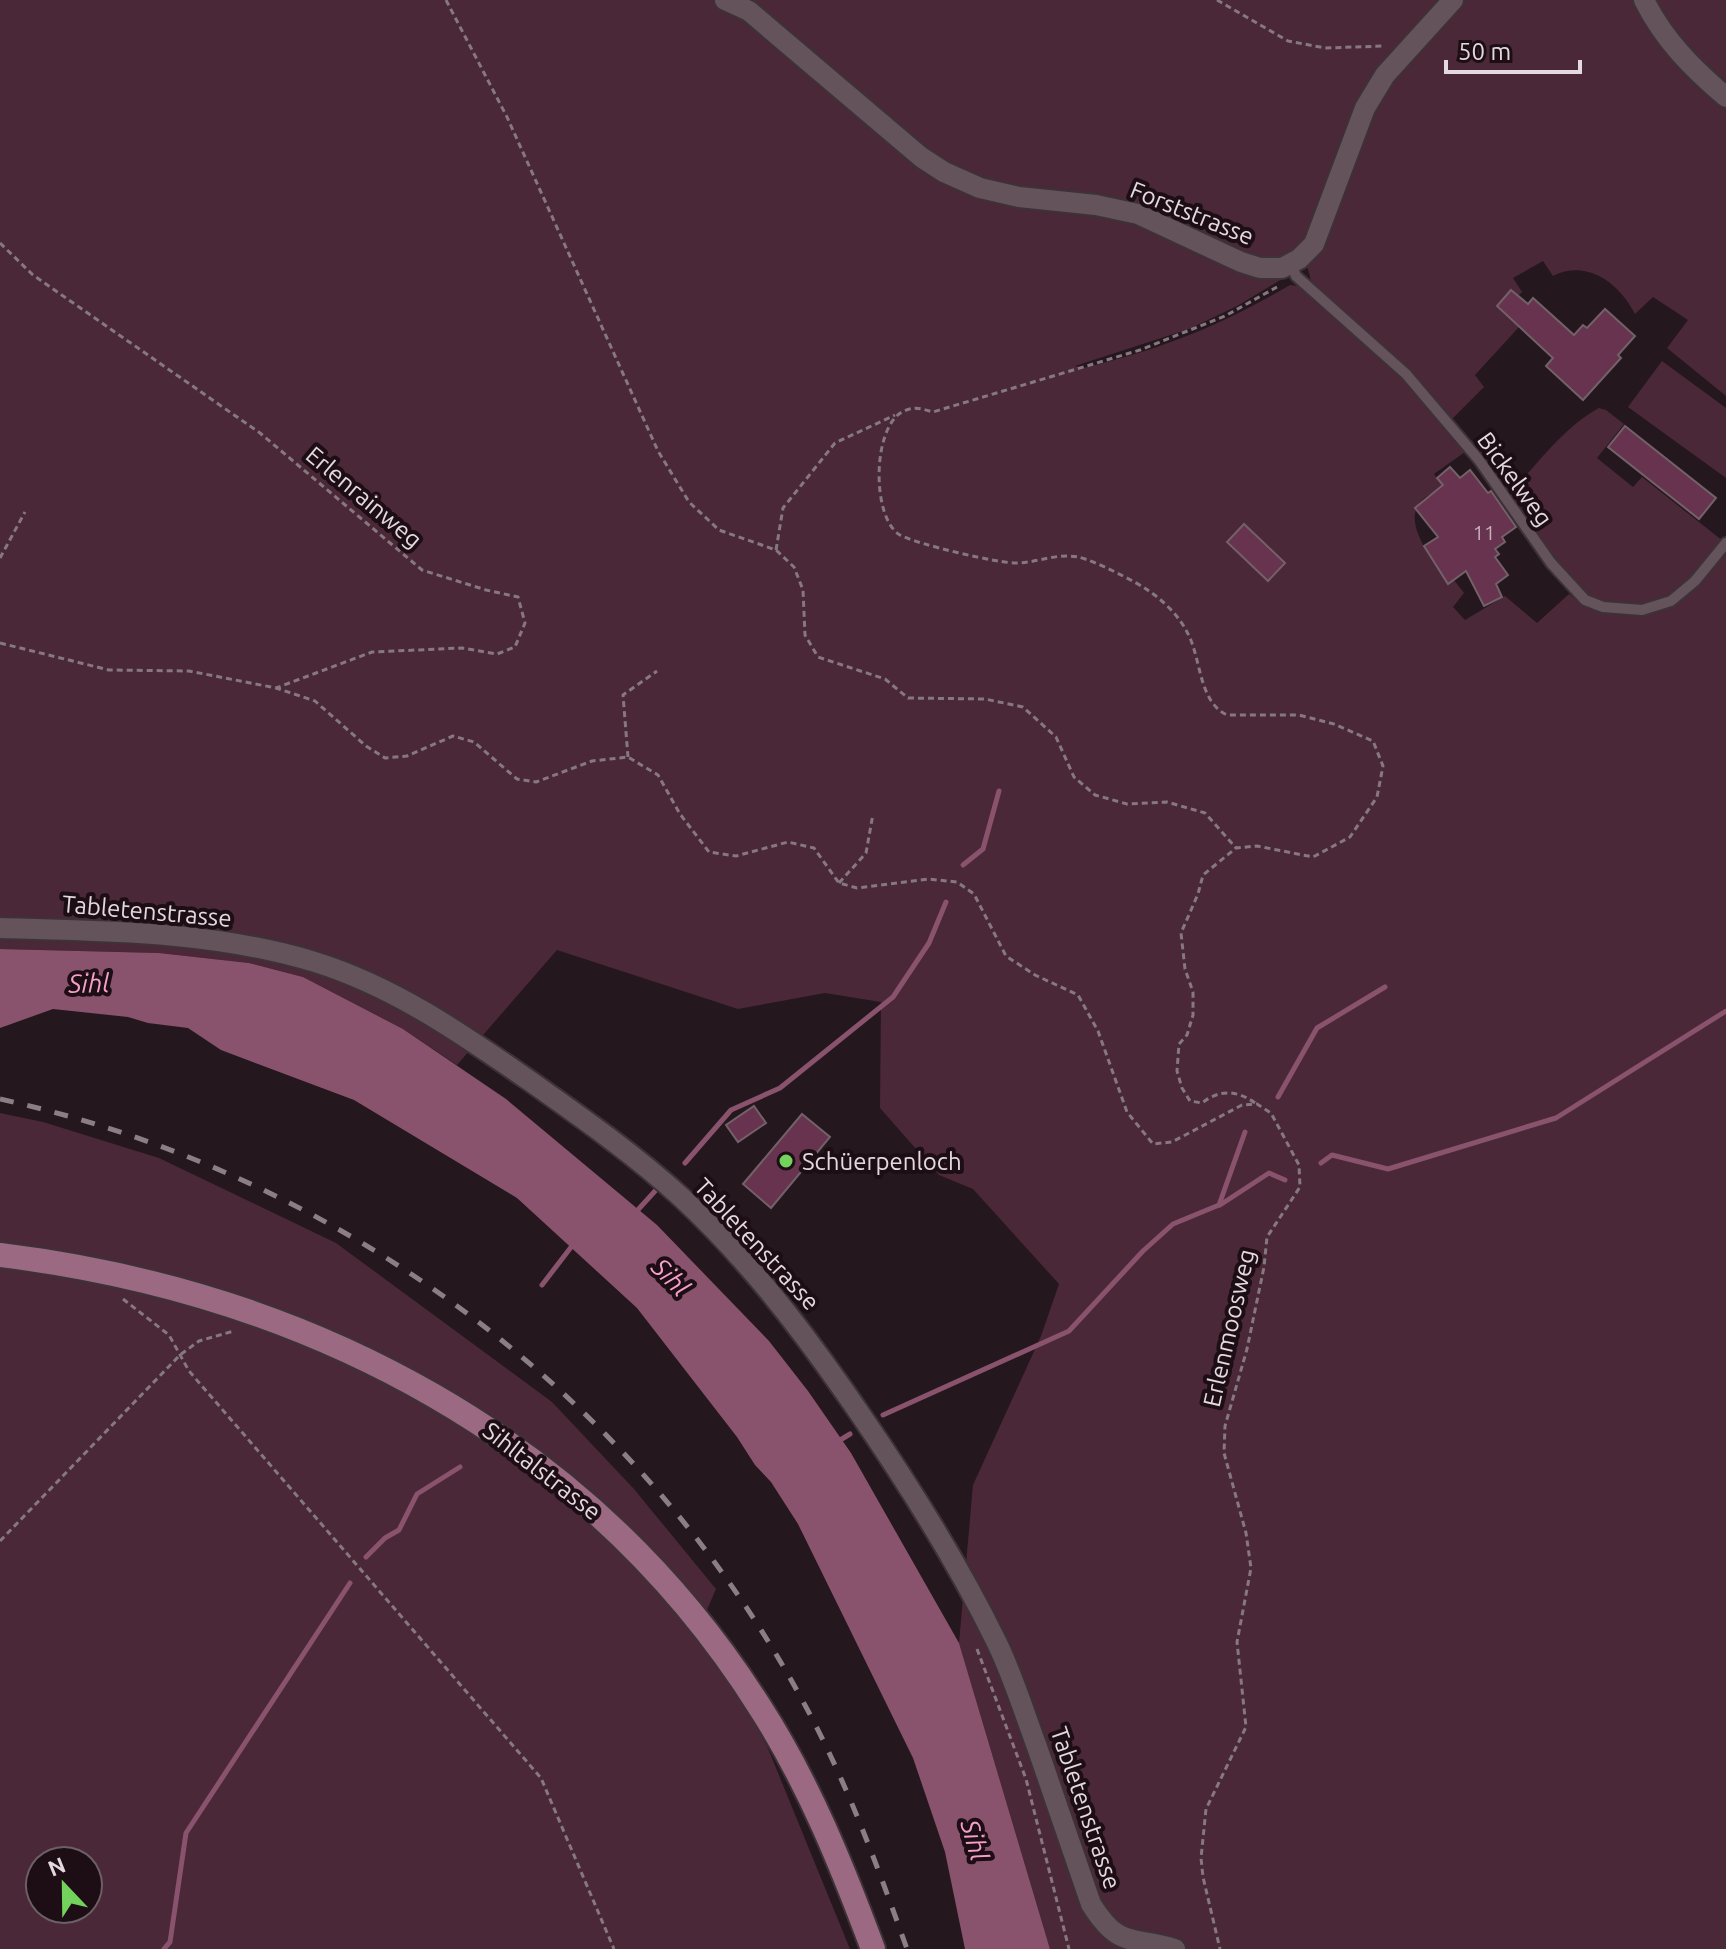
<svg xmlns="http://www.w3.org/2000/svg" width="1726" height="1949" font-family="Ubuntu,sans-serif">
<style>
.green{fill:#4a2838;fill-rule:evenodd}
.water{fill:#89526d}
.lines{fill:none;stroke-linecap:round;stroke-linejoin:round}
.stream{stroke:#89526d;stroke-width:5}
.building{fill:#67334e;stroke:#736169;stroke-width:2}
.service-casing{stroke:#3d3237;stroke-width:14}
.minor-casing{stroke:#3d3237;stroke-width:24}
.primary-casing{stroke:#3d3237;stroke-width:28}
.path{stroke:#85787e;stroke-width:3;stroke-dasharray:6 4;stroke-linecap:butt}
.service{stroke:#64535a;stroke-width:10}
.minor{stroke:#64535a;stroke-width:20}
.primary{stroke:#9c6982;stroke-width:24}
.rail{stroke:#8b7f85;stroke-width:5;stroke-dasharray:14 14;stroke-linecap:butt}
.poi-dot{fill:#73d25c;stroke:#1c0e14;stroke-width:3}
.labels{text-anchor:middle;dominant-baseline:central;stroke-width:8;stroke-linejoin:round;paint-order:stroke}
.number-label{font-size:20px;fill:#c5b0ba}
.street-label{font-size:24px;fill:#e4d9de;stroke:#1c0e14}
.poi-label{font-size:24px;fill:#e4d9de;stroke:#1c0e14;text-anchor:start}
.water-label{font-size:26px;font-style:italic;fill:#f5a0c9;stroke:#1c0e14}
</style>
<rect width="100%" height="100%" fill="#25171e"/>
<g class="green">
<path d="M0,0H1445L1414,30L1309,241L1282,279L1237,306L1189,329L1075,366L1083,368C1160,350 1222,325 1290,285L1298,286L1411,387L1453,440L1465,452L1434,474L1445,489C1386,504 1428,552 1447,583L1454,580L1464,593L1453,607L1465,620L1505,596L1537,623L1569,594L1582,605L1603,612L1670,605L1726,549V1949H1050L959,1643L973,1485L1041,1336L1059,1284L973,1189L939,1175L880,1108L881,1002L825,993L738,1009L557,950L457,1065L403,1029L303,977L249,963L159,953L0,949Z"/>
<path d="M1459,0H1638L1726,102V396L1667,348L1688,320L1653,297L1635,314C1619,283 1587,259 1553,276L1543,261L1513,278L1522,292L1518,296L1511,290L1497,306L1519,327L1475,375L1484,387L1451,420L1312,284L1307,266L1384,86Z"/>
<path d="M1648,0H1726V91Z"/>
<path d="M1662,361L1726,408V478L1628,407Z"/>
<path d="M1599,408L1606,410L1624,424L1597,458L1633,487L1642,477L1723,541C1697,573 1673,605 1628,605C1615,605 1603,605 1591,599C1571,588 1548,552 1533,533L1541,527L1516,491L1519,483C1544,456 1566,426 1599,408Z"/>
<path d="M0,1113L43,1122L159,1158L336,1243L552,1402L634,1489L716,1589L700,1626L767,1746L850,1949H0ZM40,1861H88V1909H40Z"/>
</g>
<path class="water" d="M0,949L159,953L249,963L303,977L403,1029L506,1099L657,1225L769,1341L808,1391L851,1453L959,1643L1050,1949H965L945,1852L913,1758L798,1524L771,1482L755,1465L737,1437L637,1308L517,1198L354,1100L221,1050L188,1028L148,1023L128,1017L53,1009L0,1028Z"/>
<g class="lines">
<g class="stream">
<path d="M963,865L983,849L999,791"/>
<path d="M1278,1097L1317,1028L1385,987"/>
<path d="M685,1163L731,1110L780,1088L893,997L929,943L946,902"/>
<path d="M1321,1163L1332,1155L1388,1169L1556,1118L1726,1011"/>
<path d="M1220,1205L1269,1173L1285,1180"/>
<path d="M635,1213L656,1190"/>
<path d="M542,1285L575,1242"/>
<path d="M883,1415L1069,1331L1143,1251L1173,1224L1219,1205L1245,1132"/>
<path d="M837,1442L850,1434"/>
<path d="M366,1557L385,1538L399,1530L417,1494L460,1467"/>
<path d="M164,1949L170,1942L186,1833L350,1583"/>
</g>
</g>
<g class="building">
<path d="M1511,290L1528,304L1533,298L1574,335L1583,325L1587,328L1605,309L1635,336L1618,355L1621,358L1583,400L1546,366L1553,358L1497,306Z"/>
<path d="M1625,426L1716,498L1699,519L1608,447Z"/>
<path d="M1450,467L1460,478L1470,470L1488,493L1491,491L1516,527L1502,537L1505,542L1495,549L1499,554L1495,557L1508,575L1496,584L1502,597L1484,606L1466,571L1448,584L1424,546L1438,537L1415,508L1443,485L1437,478Z"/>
<path d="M1244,524L1285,563L1268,581L1227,542Z"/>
<path d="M754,1106L766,1123L738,1142L726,1125Z"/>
<path d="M802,1114L830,1137L771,1208L743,1184Z"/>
</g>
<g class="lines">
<g class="service-casing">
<path id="service" d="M1291,264L1296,276L1406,374L1479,460L1551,563L1585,600L1603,607L1642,610L1671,601L1695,581L1726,543"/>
</g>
<g class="minor-casing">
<g id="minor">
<path d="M725,0L749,11L921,157L944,172L980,188L1019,197L1096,205L1138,214L1241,262L1260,268H1282L1299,259L1314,244L1365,108L1385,75L1453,0"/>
<path d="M1644,0C1664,40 1692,68 1726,97"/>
<path d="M0,928C106,931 213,931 315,962C395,987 462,1034 530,1081C581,1117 635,1155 681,1197C750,1261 805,1334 858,1411C909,1485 957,1561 997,1643C1013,1676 1024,1712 1037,1747C1055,1799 1073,1852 1091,1904C1119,1949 1131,1936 1175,1949"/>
</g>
</g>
<g class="primary-casing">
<path id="primary" d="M0,1255C310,1293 592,1440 761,1709C809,1784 842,1866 873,1949"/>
</g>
<g class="path">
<path d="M446,0L507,117L658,451L689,502L719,530L776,550L794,567L803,590L805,635L818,657L885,679L908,698L985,699L1023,707L1056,737L1074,777L1095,795L1127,804L1167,802L1205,813L1236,848"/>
<path d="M1217,0L1288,41L1325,48L1385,46"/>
<path d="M0,243L33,275L260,433L422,570L486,590L518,597L525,623L515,647L497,654L462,648L372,652L276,688"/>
<path d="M776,550L783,508L835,443L895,415"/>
<path d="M0,558L25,512"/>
<path d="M0,643L109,670L189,671L276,688L315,701L366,746L385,758L407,756L453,736L474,742L517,779L536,782L592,761L628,757L658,775L680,814L709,852L736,856L788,842L814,848L839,883L857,888L928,879L957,882L974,894L1006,956L1035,975L1078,995L1098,1031L1127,1112L1153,1144L1172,1142L1242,1105L1257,1104L1271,1113L1299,1165L1300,1187L1267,1237L1264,1267L1247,1349L1225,1426L1224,1453L1246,1533L1251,1568L1237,1642L1246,1727L1206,1809L1201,1858L1203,1877L1220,1949"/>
<path d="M628,757L623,695L657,671"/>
<path d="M839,883L866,853L873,814"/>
<path d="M1255,1103C1237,1090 1220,1089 1202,1103L1190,1101L1182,1088L1177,1071L1179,1044L1187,1035L1193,1015V992L1185,969L1181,933L1198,894L1203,875L1236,848L1257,846L1313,857L1350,837L1377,797L1383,766L1373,741L1334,724L1299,715H1227C1199,702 1201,660 1189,636C1181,618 1165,602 1149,591C1137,582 1093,560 1078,557C1056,553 1040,562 1018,563C1000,564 916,544 900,535C871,518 872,425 904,411C914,406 923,409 933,412L1140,350L1225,316L1277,287"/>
<path d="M123,1299L169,1335L189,1371L541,1778L614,1949"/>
<path d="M0,1541L180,1355L199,1341L234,1331"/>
<path d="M977,1649L1026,1779L1069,1949"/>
</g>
<use href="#service" class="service"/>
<use href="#minor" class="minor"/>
<use href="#primary" class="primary"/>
<path class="rail" d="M0,1099C337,1173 634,1392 800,1696C845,1777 876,1862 907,1949"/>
</g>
<circle class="poi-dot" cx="786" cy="1161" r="8"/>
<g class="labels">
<g class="number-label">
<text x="1484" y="532">11</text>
</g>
<g class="street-label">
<text transform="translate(1192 213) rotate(22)">Forststrasse</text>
<text transform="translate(1515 479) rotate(54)">Bickelweg</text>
<text transform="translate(364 497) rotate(40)">Erlenrainweg</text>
<text transform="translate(147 911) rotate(5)">Tabletenstrasse</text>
<text transform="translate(757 1244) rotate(47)">Tabletenstrasse</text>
<text transform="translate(1229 1328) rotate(-77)">Erlenmoosweg</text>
<text transform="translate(542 1471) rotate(38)">Sihltalstrasse</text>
<text transform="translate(1086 1808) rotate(71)">Tabletenstrasse</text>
</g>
<g class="poi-label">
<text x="802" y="1161">Schüerpenloch</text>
</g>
<g class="water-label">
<text transform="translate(89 983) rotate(-1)">Sihl</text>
<text transform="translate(671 1277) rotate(46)">Sihl</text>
<text transform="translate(975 1840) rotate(74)">Sihl</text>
</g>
</g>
<g transform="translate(64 1885) rotate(338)"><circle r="38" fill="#1c0e14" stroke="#6c5f65" stroke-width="2"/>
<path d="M0-6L14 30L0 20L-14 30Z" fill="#73d25c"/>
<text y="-12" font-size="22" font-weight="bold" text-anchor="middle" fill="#e4d9de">N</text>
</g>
<path d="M1446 60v12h134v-12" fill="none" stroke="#e4d9de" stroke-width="4"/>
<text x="1458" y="60" font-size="24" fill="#e4d9de" stroke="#1c0e14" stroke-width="6" paint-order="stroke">50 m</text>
</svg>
